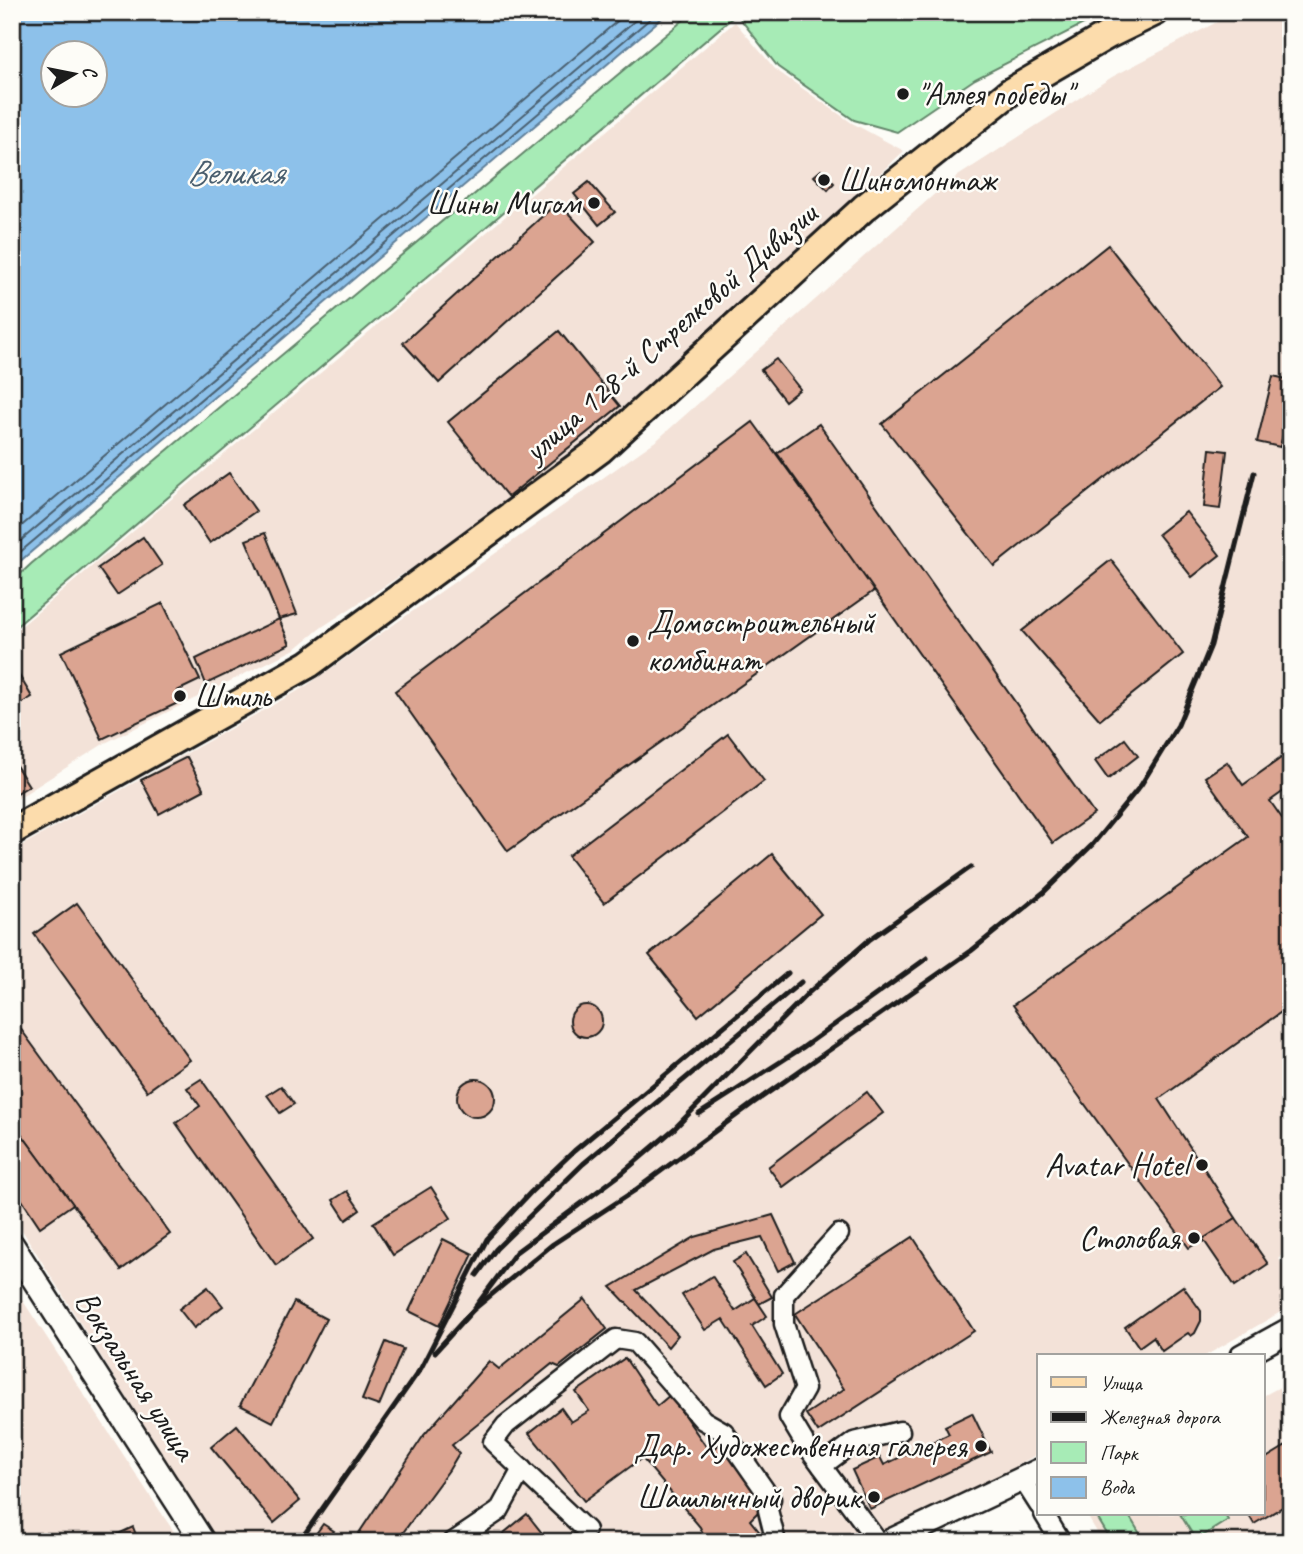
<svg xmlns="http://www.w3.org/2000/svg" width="1303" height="1554" font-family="Caveat,sans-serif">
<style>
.built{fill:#f3e2d8}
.green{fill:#a7ebb6;stroke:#628469;stroke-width:2}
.water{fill:#8dc1ea;stroke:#607f98;stroke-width:2;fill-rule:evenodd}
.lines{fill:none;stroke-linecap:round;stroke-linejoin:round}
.shore{stroke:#495e6e;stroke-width:2}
.building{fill:#dba491;stroke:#1c1c1c;stroke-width:2}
.street-casing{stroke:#1c1c1c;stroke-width:23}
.secondary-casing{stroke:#1c1c1c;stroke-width:28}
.primary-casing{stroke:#1c1c1c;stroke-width:32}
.street{stroke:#fdfcf7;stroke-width:18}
.secondary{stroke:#fdfcf7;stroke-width:23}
.primary{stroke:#fcdcac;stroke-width:26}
.rail{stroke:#1c1c1c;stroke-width:5}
.poi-dot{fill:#1c1c1c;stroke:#fdfcf7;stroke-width:2.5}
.labels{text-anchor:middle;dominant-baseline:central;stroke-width:5;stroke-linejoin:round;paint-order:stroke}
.poi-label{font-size:33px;fill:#1c1c1c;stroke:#fdfcf7;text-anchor:end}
.street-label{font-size:33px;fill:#1c1c1c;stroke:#fdfcf7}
.water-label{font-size:35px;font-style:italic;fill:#495e6e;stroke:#fdfcf7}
</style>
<rect width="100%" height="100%" fill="#fdfcf7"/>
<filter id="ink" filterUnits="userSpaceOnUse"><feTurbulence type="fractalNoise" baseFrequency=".0143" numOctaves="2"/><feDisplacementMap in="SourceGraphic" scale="14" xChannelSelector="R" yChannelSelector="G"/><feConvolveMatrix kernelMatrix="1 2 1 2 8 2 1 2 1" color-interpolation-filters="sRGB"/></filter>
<g filter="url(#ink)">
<g class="built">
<path d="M1236,12H1291V1248L1278,1258L1291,1276V1306L1205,1356H1039V1453L953,1503L851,1542H217L12,1214V851L303,688L657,440L947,183L1112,77Z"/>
<path d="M735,22L776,70L852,123L904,151L624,409L487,519L322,627L295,649L105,743L12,802V634Z"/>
<path d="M12,1284L162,1514L181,1542H12Z"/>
<path d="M1291,1381V1542H1103L1086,1514H1263V1396Z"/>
</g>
<g class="green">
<path d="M693,12H730L733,17L12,630V582L31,564Z"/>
<path d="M735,12H1107L975,79L897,132L854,120L778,67Z"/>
<path d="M1095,1514H1128L1145,1542H1112Z"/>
<path d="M1180,1514H1224L1228,1520L1196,1540Z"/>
</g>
<path class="water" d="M12,12H669L12,568ZM52,52H94V94H52Z"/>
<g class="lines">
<g class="shore">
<path d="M12,534L628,12"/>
<path d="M12,548L645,12"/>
<path d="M12,559L658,12"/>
</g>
</g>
<g class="building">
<path d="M821,170L834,183L828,190L814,176Z"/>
<path d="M589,182L615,212L599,225L574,194Z"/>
<path d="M558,202L595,242L439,383L403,343Z"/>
<path d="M1108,245L1220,387L994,566L882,424Z"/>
<path d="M559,331L620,406L508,497L448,422Z"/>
<path d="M776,359L800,389L785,401L761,370Z"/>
<path d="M1273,376L1291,380V400L1280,447L1257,442Z"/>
<path d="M753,422L875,590L508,851L395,691Z"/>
<path d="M819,424L1094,814L1053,843L777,453Z"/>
<path d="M1210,449L1227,451L1220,509L1204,507Z"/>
<path d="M229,473L256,511L210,543L184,505Z"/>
<path d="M1186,512L1220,555L1192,577L1158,534Z"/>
<path d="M265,533L297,614L279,619L246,540Z"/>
<path d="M143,537L162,565L117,595L98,568Z"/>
<path d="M1111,560L1183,654L1100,720L1022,631Z"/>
<path d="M163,603L200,680L177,691L182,701L102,739L61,652Z"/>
<path d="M279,619L290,644L206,684L196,659Z"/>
<path d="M17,672L32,697L12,709V675Z"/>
<path d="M728,734L764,781L604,903L568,856Z"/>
<path d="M1125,739L1138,756L1108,779L1095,761Z"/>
<path d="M1291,751V786L1270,801L1291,831V1005L1159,1099L1236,1218L1189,1248L1013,1005L1248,837L1205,777L1227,762L1243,785Z"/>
<path d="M187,757L204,790L159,814L141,780Z"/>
<path d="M12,759L29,786L12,796Z"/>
<path d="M772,854L821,914L698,1016L649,955Z"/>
<path d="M77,903L190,1060L147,1091L34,934Z"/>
<circle cx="586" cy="1021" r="16"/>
<path d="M12,1017L170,1234L121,1270L12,1121Z"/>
<circle cx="476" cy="1098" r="19"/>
<path d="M201,1079L313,1239L276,1265L176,1123L200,1106L187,1088Z"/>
<path d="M281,1086L294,1104L280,1113L267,1095Z"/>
<path d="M867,1092L883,1113L783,1187L768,1167Z"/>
<path d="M12,1121L73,1204L40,1227L12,1185Z"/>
<path d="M431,1187L451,1218L393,1255L373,1223Z"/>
<path d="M347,1191L360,1210L346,1220L333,1200Z"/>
<path d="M773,1215L795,1262L778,1271L762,1237L714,1249L636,1290L678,1335L668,1347L611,1287L695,1237Z"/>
<path d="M1236,1218L1268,1264L1235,1286L1203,1239Z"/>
<path d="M913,1237L974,1331L818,1432L806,1414L844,1389L795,1314Z"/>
<path d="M443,1239L473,1254L439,1326L409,1311Z"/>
<path d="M746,1254L772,1297L759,1304L733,1262Z"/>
<path d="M712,1276L735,1311L755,1298L767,1316L752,1326L782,1374L766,1385L723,1319L705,1330L682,1295Z"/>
<path d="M1183,1286L1201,1311V1321L1195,1333L1191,1336L1188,1333L1162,1351L1153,1337L1139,1347L1125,1327Z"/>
<path d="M208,1287L223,1306L194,1328L179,1309Z"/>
<path d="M585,1299L607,1329L559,1367L552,1364L452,1445L459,1453L449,1470L396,1542H353L424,1435L489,1361L499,1369Z"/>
<path d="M294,1302L326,1319L273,1422L240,1405Z"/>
<path d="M386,1342L403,1349L379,1406L362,1400Z"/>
<path d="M625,1358L657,1406L670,1395L710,1452L724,1441L766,1504L750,1520L762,1535L765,1542H707L700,1527L642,1458L584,1501L529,1433L561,1408L571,1422L589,1411L576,1392Z"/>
<path d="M972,1413L991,1452L870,1509L852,1470L880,1457L884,1465L949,1434L945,1426Z"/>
<path d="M237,1425L300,1501L274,1523L211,1447Z"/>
<path d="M1291,1443V1502L1254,1524L1248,1514H1263V1460Z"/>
<path d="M527,1514L549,1542H493Z"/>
<path d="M323,1524L334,1531L326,1542H310Z"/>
<path d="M133,1527L138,1540L146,1536L148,1542H121L118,1534Z"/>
<path d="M683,1534L685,1542H655Z"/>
</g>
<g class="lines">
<g class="street-casing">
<g id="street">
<path d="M839,1234L784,1295V1324L805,1389L789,1417L804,1442L878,1542"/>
<path d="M822,1466L854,1442L900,1431"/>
<path d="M1023,1480L1039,1505"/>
<path d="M1044,1514L1061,1542"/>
<path d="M586,1530L493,1442L506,1425L616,1339L635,1342L703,1420L724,1432L771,1499L768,1510L776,1542"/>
<path d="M453,1542L499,1511L522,1469"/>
</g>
</g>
<g class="secondary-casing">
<g id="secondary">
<path d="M12,1245L203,1542"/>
<path d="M1242,1356L1291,1329"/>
<path d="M889,1542L1039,1471"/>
</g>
</g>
<g class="primary-casing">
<path id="primary" d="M12,831L309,664L601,449L864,208L1010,92L1108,35L1155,12"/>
</g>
<use href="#street" class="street"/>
<use href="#secondary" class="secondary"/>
<use href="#primary" class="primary"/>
<g class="rail">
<path d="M699,1114L802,1048L927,958"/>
<path d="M477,1275L496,1249L583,1164L801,982"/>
<path d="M473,1310L553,1244L634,1191L752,1104L971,951L1044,892L1093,844L1141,785L1178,725L1211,645L1254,473"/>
<path d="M435,1352L473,1310L516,1252L621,1174L674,1129L807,994L869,940L971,867"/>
<path d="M299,1542L421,1368L487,1239L531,1192L574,1151L788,973"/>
</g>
</g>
</g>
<g class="poi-dot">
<circle cx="903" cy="94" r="7"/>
<circle cx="824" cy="180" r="7"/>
<circle cx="594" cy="203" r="7"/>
<circle cx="633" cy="641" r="7"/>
<circle cx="180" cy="696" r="7"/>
<circle cx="1202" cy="1165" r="7"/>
<circle cx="1194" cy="1238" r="7"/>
<circle cx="981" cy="1446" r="7"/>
<circle cx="874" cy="1497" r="7"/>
</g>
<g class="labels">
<g class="poi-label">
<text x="917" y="94" text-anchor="start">"Аллея победы"</text>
<text x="838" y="180" text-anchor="start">Шиномонтаж</text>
<text x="580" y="203">Шины Мигом</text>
<text x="647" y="622" text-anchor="start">Домостроительный<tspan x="647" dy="38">комбинат</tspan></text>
<text x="194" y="696" text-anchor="start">Штиль</text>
<text x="1188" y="1165">Avatar Hotel</text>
<text x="1180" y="1238">Столовая</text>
<text x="967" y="1446">Дар. Художественная галерея</text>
<text x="860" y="1497">Шашлычный дворик</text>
</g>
<g class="street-label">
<text transform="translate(670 332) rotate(-41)">улица 128-й Стрелковой Дивизии</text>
<text transform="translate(136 1375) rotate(57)">Вокзальная улица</text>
</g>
<g class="water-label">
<text x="235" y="172">Великая</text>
</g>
</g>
<rect width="1303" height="1554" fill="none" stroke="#fdfcf7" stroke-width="42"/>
<rect x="21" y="21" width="1261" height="1512" fill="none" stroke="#1c1c1c" stroke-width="2.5" filter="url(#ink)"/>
<rect x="1037" y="1354" width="228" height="161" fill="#fdfcf7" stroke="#a3a29f" stroke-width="2"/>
<rect x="1051" y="1377" width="35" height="10" fill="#fcdcac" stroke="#a3a29f" stroke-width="2"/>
<text x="1100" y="1390" font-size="21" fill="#1c1c1c">Улица</text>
<rect x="1051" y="1412" width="35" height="10" fill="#1c1c1c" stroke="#a3a29f" stroke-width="2"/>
<text x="1100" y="1424" font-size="21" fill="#1c1c1c">Железная дорога</text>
<rect x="1051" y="1442" width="35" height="21" fill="#a7ebb6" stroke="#a3a29f" stroke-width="2"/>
<text x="1100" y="1460" font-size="21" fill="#1c1c1c">Парк</text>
<rect x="1051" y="1477" width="35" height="21" fill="#8dc1ea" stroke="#a3a29f" stroke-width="2"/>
<text x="1100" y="1494" font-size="21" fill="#1c1c1c">Вода</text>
<g transform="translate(74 74) rotate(80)"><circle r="33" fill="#fdfcf7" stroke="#a3a29f" stroke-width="2"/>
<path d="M0-5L12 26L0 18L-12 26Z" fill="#1c1c1c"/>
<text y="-10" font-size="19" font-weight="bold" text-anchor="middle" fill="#1c1c1c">С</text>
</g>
</svg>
